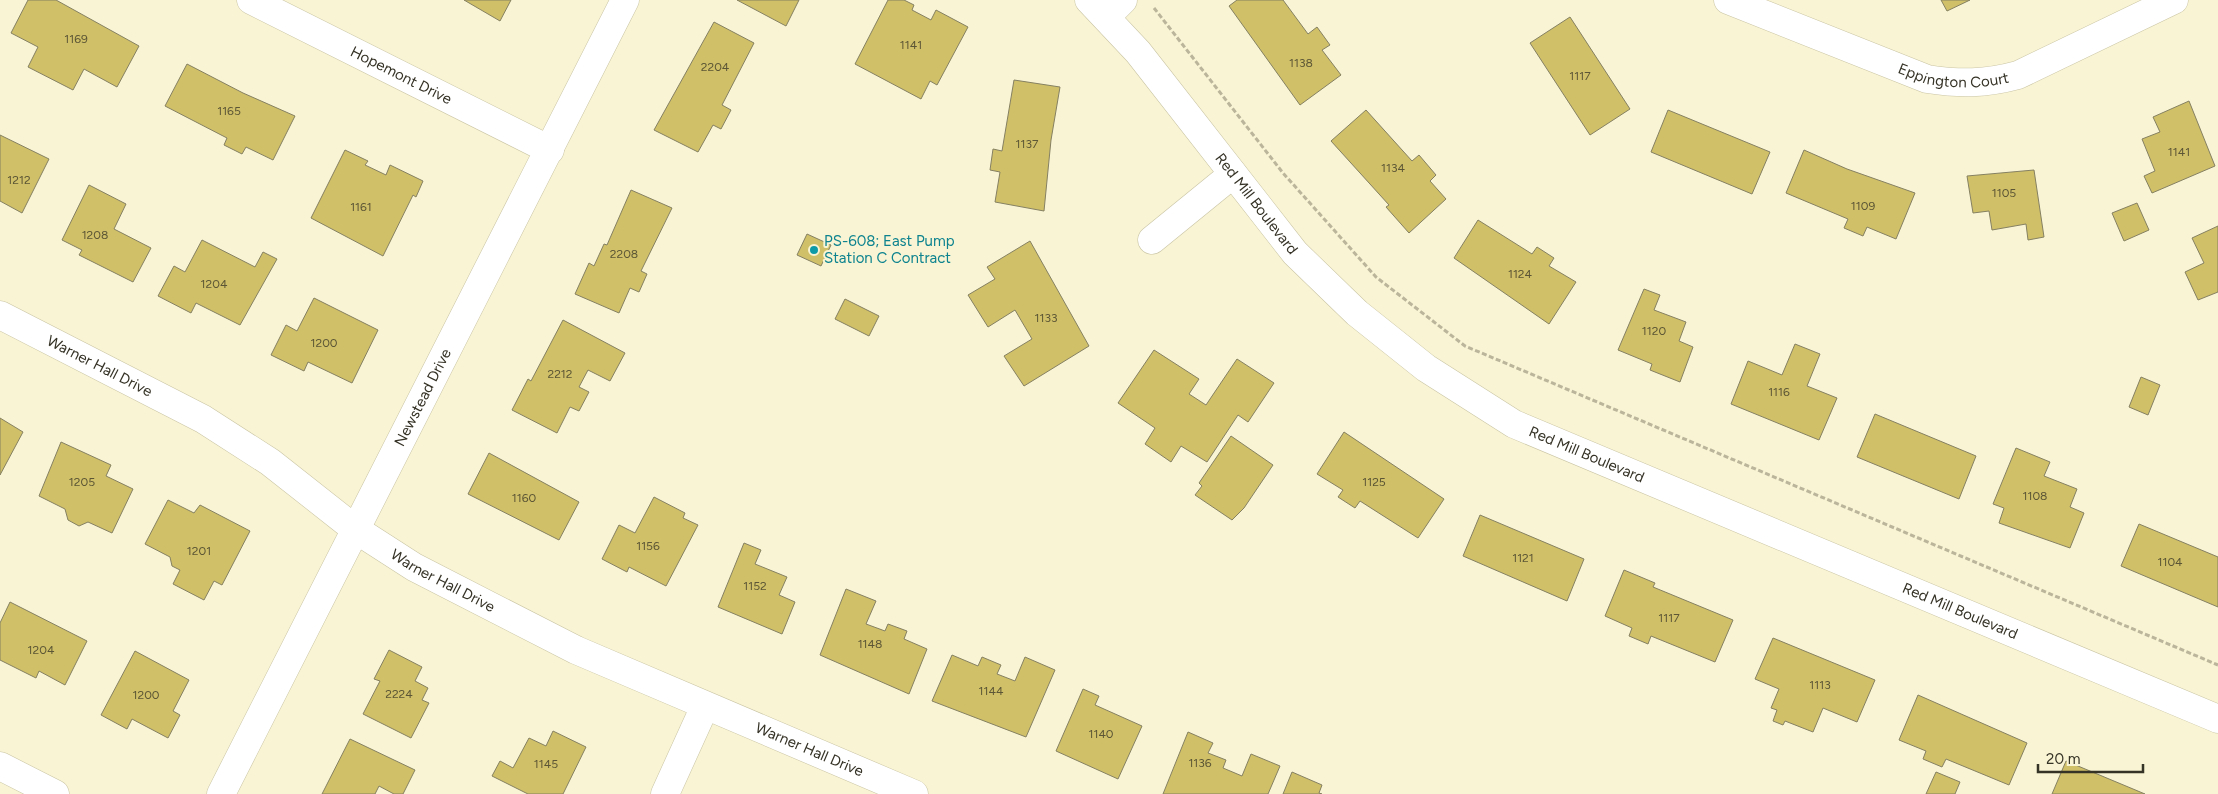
<svg xmlns="http://www.w3.org/2000/svg" width="2218" height="794" font-family="Figtree,sans-serif">
<style>
.building{fill:#d0c067;stroke:#858062}
.lines{fill:none;stroke-linecap:round;stroke-linejoin:round}
.minor-casing{stroke:#c9c4a4;stroke-width:29}
.tertiary-casing{stroke:#c9c4a4;stroke-width:29}
.path{stroke:#bab59b;stroke-width:3;stroke-dasharray:5 2.5;stroke-linecap:butt}
.minor{stroke:#fff;stroke-width:28}
.tertiary{stroke:#fff;stroke-width:28}
.culture-dot{fill:#0f9aa8;stroke:#f9f4d3;stroke-width:2}
.labels{text-anchor:middle;dominant-baseline:central;stroke-width:4;stroke-linejoin:round;paint-order:stroke}
.number-label{font-size:12px;fill:#5c5636}
.street-label{font-size:15px;fill:#353226;stroke:#f9f4d3}
.culture-label{font-size:15px;fill:#0d838f;stroke:#f9f4d3;text-anchor:start}
</style>
<rect width="100%" height="100%" fill="#f9f4d3"/>
<g class="building">
<path d="M28,0H56L139,46L117,87L84,69L73,90L28,67L38,47L11,33Z"/>
<path d="M464,0H511L500,21Z"/>
<path d="M737,0H799L786,26Z"/>
<path d="M888,0H904L914,5L912,10L931,20L936,10L968,27L937,85L930,81L921,99L855,64Z"/>
<path d="M1237,0H1283L1308,34L1317,27L1330,45L1322,50L1341,75L1300,105L1229,6Z"/>
<path d="M1941,0H1970L1947,11Z"/>
<path d="M1570,17L1630,109L1590,135L1530,43Z"/>
<path d="M714,22L754,43L722,105L731,110L721,129L713,125L698,152L654,130Z"/>
<path d="M187,64L243,93L295,116L273,160L246,147L242,154L224,145L227,138L165,106Z"/>
<path d="M1014,80L1060,87L1051,140L1044,211L995,202L1000,172L990,170L993,149L1002,151Z"/>
<path d="M2189,101L2215,166L2152,193L2144,176L2155,171L2142,139L2160,132L2153,117Z"/>
<path d="M1366,110L1412,161L1419,155L1436,175L1430,181L1446,199L1409,233L1386,207L1389,205L1331,141Z"/>
<path d="M1668,110L1770,152L1752,194L1651,152Z"/>
<path d="M0,135L49,159L22,213L0,201Z"/>
<path d="M345,150L368,161L365,165L386,175L390,165L423,181L416,197L413,195L383,256L311,218Z"/>
<path d="M1804,150L1847,169L1915,193L1896,239L1867,227L1863,236L1844,228L1848,219L1786,193Z"/>
<path d="M2034,170L2044,237L2028,240L2026,224L1992,230L1989,211L1973,213L1967,176Z"/>
<path d="M89,185L126,204L114,229L151,248L133,282L79,255L82,250L62,240Z"/>
<path d="M631,190L672,208L641,271L647,274L639,292L630,288L619,313L575,294L589,263L594,266L604,244L607,245Z"/>
<path d="M2137,203L2149,230L2124,241L2112,213Z"/>
<path d="M1478,220L1532,254L1537,247L1554,258L1549,266L1576,282L1549,324L1454,258Z"/>
<path d="M2218,226V292L2198,300L2185,272L2204,263L2192,238Z"/>
<path d="M807,234L831,245L821,266L797,255Z"/>
<path d="M202,240L255,267L263,252L277,259L240,325L196,303L191,313L158,296L174,266L185,272Z"/>
<path d="M1030,241L1089,346L1024,386L1004,356L1032,339L1015,310L988,327L968,295L995,279L987,267Z"/>
<path d="M1644,289L1660,295L1654,310L1686,322L1679,341L1693,347L1680,382L1650,370L1652,364L1618,350Z"/>
<path d="M314,298L378,330L352,383L308,362L304,371L271,355L286,325L297,331Z"/>
<path d="M845,299L879,316L869,336L835,319Z"/>
<path d="M563,320L625,353L610,381L588,370L579,387L589,392L579,411L570,407L557,433L512,410L528,379L531,381Z"/>
<path d="M1795,344L1820,354L1807,386L1837,398L1819,440L1731,404L1748,361L1782,375Z"/>
<path d="M1154,350L1199,379L1189,394L1206,405L1237,359L1274,383L1248,422L1238,415L1207,462L1181,446L1171,462L1145,444L1155,428L1118,403Z"/>
<path d="M2141,377L2160,385L2148,415L2129,407Z"/>
<path d="M1875,414L1976,456L1959,499L1857,457Z"/>
<path d="M0,418L23,432L0,475Z"/>
<path d="M1344,432L1444,499L1418,538L1360,501L1355,508L1338,497L1343,490L1317,474Z"/>
<path d="M1231,436L1273,465L1244,508L1232,520L1195,495L1202,486L1199,483Z"/>
<path d="M61,442L111,465L106,476L133,489L112,533L88,522L79,526L68,520L65,509L39,496Z"/>
<path d="M2016,448L2050,462L2044,476L2077,489L2070,507L2084,513L2070,548L1999,523L2004,508L1993,504Z"/>
<path d="M489,453L579,502L559,540L468,494Z"/>
<path d="M654,497L685,513L683,518L698,525L666,586L629,567L627,572L602,559L619,525L635,533Z"/>
<path d="M168,500L194,513L200,505L250,531L222,585L214,581L204,600L173,584L180,570L172,566L170,557L145,544Z"/>
<path d="M1480,515L1584,559L1567,601L1463,556Z"/>
<path d="M2139,524L2218,557V607L2121,566Z"/>
<path d="M744,543L761,550L755,564L787,577L779,595L795,602L782,634L718,607Z"/>
<path d="M1624,570L1655,583L1653,587L1733,620L1715,662L1651,636L1648,644L1629,636L1632,628L1605,616Z"/>
<path d="M846,589L876,601L866,624L885,631L888,624L907,631L904,639L927,649L909,694L820,655Z"/>
<path d="M10,602L87,641L65,685L39,671L36,678L0,660V623Z"/>
<path d="M1773,638L1875,680L1857,722L1823,708L1813,732L1785,721L1783,725L1773,721L1777,710L1771,708L1779,689L1755,679Z"/>
<path d="M389,650L422,667L415,681L428,688L422,700L429,703L411,738L363,714L380,681L374,679Z"/>
<path d="M135,651L189,680L173,711L180,715L168,738L132,719L127,729L101,715Z"/>
<path d="M952,655L978,666L982,657L1001,665L997,674L1015,681L1025,657L1055,670L1026,737L932,701Z"/>
<path d="M1083,689L1099,696L1095,705L1142,726L1118,779L1056,751Z"/>
<path d="M1918,695L2027,743L2009,785L1946,759L1942,767L1923,759L1926,751L1899,740Z"/>
<path d="M553,731L586,747L563,794H528L492,776L500,761L513,768L529,738L546,746Z"/>
<path d="M1188,732L1213,743L1208,753L1226,760L1223,768L1242,776L1251,754L1280,766L1268,794H1163Z"/>
<path d="M350,739L415,770L403,794H394L379,786L375,794H322Z"/>
<path d="M2066,761L2145,794H2052Z"/>
<path d="M1292,772L1322,785L1319,793L1322,794H1283Z"/>
<path d="M1936,772L1960,782L1955,794H1926Z"/>
</g>
<g class="lines">
<g class="minor-casing">
<g id="minor">
<path id="s1" d="M251,0L550,150"/>
<path id="s2" d="M1728,0L1927,79C1960,84 1985,84 2018,75L2174,0"/>
<path d="M1106,17L1123,0"/>
<path d="M1152,240L1233,174"/>
<path id="s3" d="M0,315L203,419L270,462L355,529L414,567L576,650L914,794"/>
<path d="M0,766L55,794"/>
<path id="s4" d="M221,794L625,0"/>
<path d="M665,794L705,706"/>
</g>
</g>
<g class="tertiary-casing">
<g id="tertiary">
<path id="s5" d="M1089,0L1138,52L1295,253L1357,313L1426,368L1514,424L2218,719"/>
</g>
</g>
<path class="path" d="M1154,8L1283,173L1376,277L1465,346L2218,665"/>
<use href="#minor" class="minor"/>
<use href="#tertiary" class="tertiary"/>
</g>
<circle class="culture-dot" cx="814" cy="250" r="5"/>
<g class="labels">
<g class="number-label">
<text x="76" y="39">1169</text>
<text x="911" y="45">1141</text>
<text x="1301" y="63">1138</text>
<text x="715" y="67">2204</text>
<text x="1580" y="76">1117</text>
<text x="229" y="111">1165</text>
<text x="1027" y="144">1137</text>
<text x="2179" y="152">1141</text>
<text x="1393" y="168">1134</text>
<text x="19" y="180">1212</text>
<text x="2004" y="193">1105</text>
<text x="1863" y="206">1109</text>
<text x="361" y="207">1161</text>
<text x="95" y="235">1208</text>
<text x="624" y="254">2208</text>
<text x="1520" y="274">1124</text>
<text x="214" y="284">1204</text>
<text x="1046" y="318">1133</text>
<text x="1654" y="331">1120</text>
<text x="324" y="343">1200</text>
<text x="560" y="374">2212</text>
<text x="1779" y="392">1116</text>
<text x="82" y="482">1205</text>
<text x="1374" y="482">1125</text>
<text x="2035" y="496">1108</text>
<text x="524" y="498">1160</text>
<text x="648" y="546">1156</text>
<text x="199" y="551">1201</text>
<text x="1523" y="558">1121</text>
<text x="2170" y="562">1104</text>
<text x="755" y="586">1152</text>
<text x="1669" y="618">1117</text>
<text x="870" y="644">1148</text>
<text x="41" y="650">1204</text>
<text x="1820" y="685">1113</text>
<text x="991" y="691">1144</text>
<text x="399" y="694">2224</text>
<text x="146" y="695">1200</text>
<text x="1101" y="734">1140</text>
<text x="1200" y="763">1136</text>
<text x="546" y="764">1145</text>
</g>
<g class="street-label">
<text stroke="none"><textPath href="#s2" startOffset="240">Eppington Court</textPath></text>
<text stroke="none"><textPath href="#s1" startOffset="168">Hopemont Drive</textPath></text>
<text stroke="none"><textPath href="#s5" startOffset="264">Red Mill Boulevard</textPath></text>
<text stroke="none"><textPath href="#s3" startOffset="112">Warner Hall Drive</textPath></text>
<text stroke="none"><textPath href="#s4" startOffset="445">Newstead Drive</textPath></text>
<text stroke="none"><textPath href="#s5" startOffset="684">Red Mill Boulevard</textPath></text>
<text stroke="none"><textPath href="#s3" startOffset="518">Warner Hall Drive</textPath></text>
<text stroke="none"><textPath href="#s5" startOffset="1089">Red Mill Boulevard</textPath></text>
<text stroke="none"><textPath href="#s3" startOffset="922">Warner Hall Drive</textPath></text>
</g>
<g class="culture-label">
<text x="824" y="241">PS-608; East Pump<tspan x="824" dy="17">Station C Contract</tspan></text>
</g>
</g>
<path d="M2038 764v8h105v-8" fill="none" stroke="#353226" stroke-width="2.5"/>
<text x="2046" y="764" font-size="15" fill="#353226" stroke="#f9f4d3" stroke-width="4" paint-order="stroke">20 m</text>
</svg>
